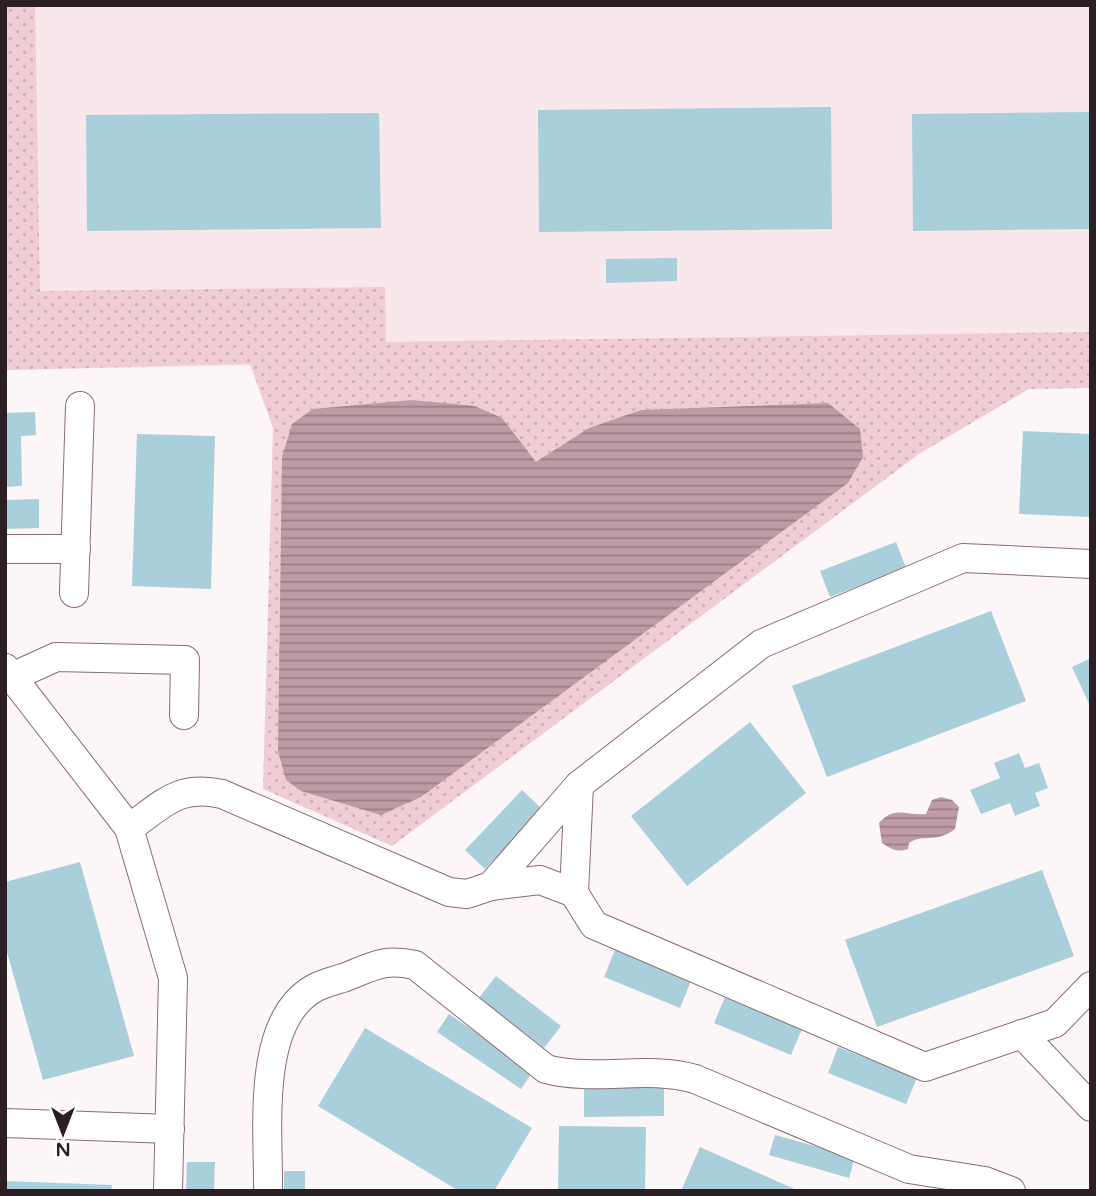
<svg xmlns="http://www.w3.org/2000/svg" width="1096" height="1196" font-family="'Varela Round',sans-serif">
<style>
.built{fill:#f8e7eb}
.grass{fill:url(#grass-dots)}
.water{fill:url(#water-rules)}
.building{fill:#a9cfdb}
.lines{fill:none;stroke-linecap:round;stroke-linejoin:round}
.minor-casing{stroke:#896c73;stroke-width:30}
.minor{stroke:#fff;stroke-width:28}
</style>
<defs>
<pattern id="grass-dots" width="8" height="8" patternUnits="userSpaceOnUse" patternTransform="scale(1.75)"><rect width="8" height="8" fill="#f0ccd5"/><path d="M2 2h.1M6 6h.1" fill="none" stroke="#ceafb7" stroke-width="1.8" stroke-linecap="round"/></pattern>
<pattern id="water-rules" width="6" height="5" patternUnits="userSpaceOnUse" patternTransform="scale(1.75)"><rect width="6" height="5" fill="#bf9ca5"/><path d="M0 2.5h6" fill="none" stroke="#9b7f86"/></pattern>
</defs>
<rect width="100%" height="100%" fill="#fdf6f8"/>
<path class="built" d="M5,5H1091V351L5,370Z"/>
<path class="grass" d="M5,5H35L40,291L385,287L386,342L1091,332V388L1029,389L919,454L392,846L263,789L273,428L250,364L5,370Z"/>
<g class="water">
<path d="M412,400L475,406L502,418L536,462L589,428L641,410L828,403L860,429L863,457L848,483L421,797L381,815L301,791L286,780L278,751L282,457L292,424L313,409Z"/>
<path d="M941,797L952,800L959,807L955,829C936,844 923,833 909,843L908,849C897,853 891,849 882,843L879,823C895,805 906,816 926,814L932,800Z"/>
</g>
<g class="building">
<path d="M831,107L832,229L539,232L538,110Z"/>
<path d="M1091,112V229L913,231L912,114Z"/>
<path d="M379,113L381,228L87,231L86,115Z"/>
<path d="M677,258V281L606,283V259Z"/>
<path d="M35,412L36,435L21,436L22,486L5,487V413Z"/>
<path d="M1023,431L1091,434V517L1019,514Z"/>
<path d="M137,434L215,436L211,589L132,586Z"/>
<path d="M39,499V528L5,529V500Z"/>
<path d="M896,542L906,568L830,597L820,571Z"/>
<path d="M991,611L1026,701L827,777L792,686Z"/>
<path d="M1091,658V708L1072,667Z"/>
<path d="M750,722L806,793L687,886L631,816Z"/>
<path d="M1019,753L1025,768L1039,763L1048,788L1035,793L1040,806L1015,816L1010,803L981,814L970,790L1000,778L994,763Z"/>
<path d="M522,790L542,809L485,869L465,850Z"/>
<path d="M80,862L134,1056L43,1080L5,945V882Z"/>
<path d="M1042,870L1074,956L877,1027L845,940Z"/>
<path d="M615,950L691,981L680,1008L604,977Z"/>
<path d="M496,976L561,1026L544,1048L479,998Z"/>
<path d="M725,997L802,1029L791,1055L714,1023Z"/>
<path d="M449,1014L533,1071L521,1089L437,1032Z"/>
<path d="M365,1028L532,1128L494,1191H459L318,1106Z"/>
<path d="M838,1047L917,1078L906,1104L828,1073Z"/>
<path d="M664,1087V1116L584,1117V1088Z"/>
<path d="M559,1126L646,1127L645,1191H558Z"/>
<path d="M775,1135L855,1157L849,1178L769,1155Z"/>
<path d="M700,1147L799,1191H681Z"/>
<path d="M187,1162H215L214,1191H186Z"/>
<rect x="284" y="1171" width="21" height="20"/>
<path d="M5,1181L112,1185L111,1191H5Z"/>
</g>
<g class="lines">
<g class="minor-casing">
<g id="minor">
<path d="M5,549H76"/>
<path d="M74,593L80,406"/>
<path d="M5,668L129,828L173,978L168,1191"/>
<path d="M12,677L56,657L185,660L184,715"/>
<path d="M129,828C164,804 178,784 222,794L449,892L467,894L491,886L579,785L761,644L963,558L1091,564"/>
<path d="M491,886L540,880L574,893L594,925L925,1067L1055,1023L1091,986"/>
<path d="M574,893L579,785"/>
<path d="M1022,1034L1091,1107"/>
<path d="M5,1123L170,1129"/>
<path d="M268,1191C269,1133 255,1023 313,989C321,984 333,981 343,978C372,967 383,958 415,965L546,1069C595,1082 646,1065 695,1079L909,1169L985,1181L1011,1191"/>
</g>
</g>
<use href="#minor" class="minor"/>
</g>
<rect width="1096" height="1196" fill="none" stroke="#2b1f23" stroke-width="14"/>
<g transform="translate(63 1133) rotate(180)" stroke="#ffffff" stroke-width="5" paint-order="stroke">
<path d="M0-5L12 26L0 18L-12 26Z" fill="#2b1f23"/>
<text y="-10" font-size="19" font-weight="bold" text-anchor="middle" fill="#2b1f23">N</text>
</g>
</svg>
